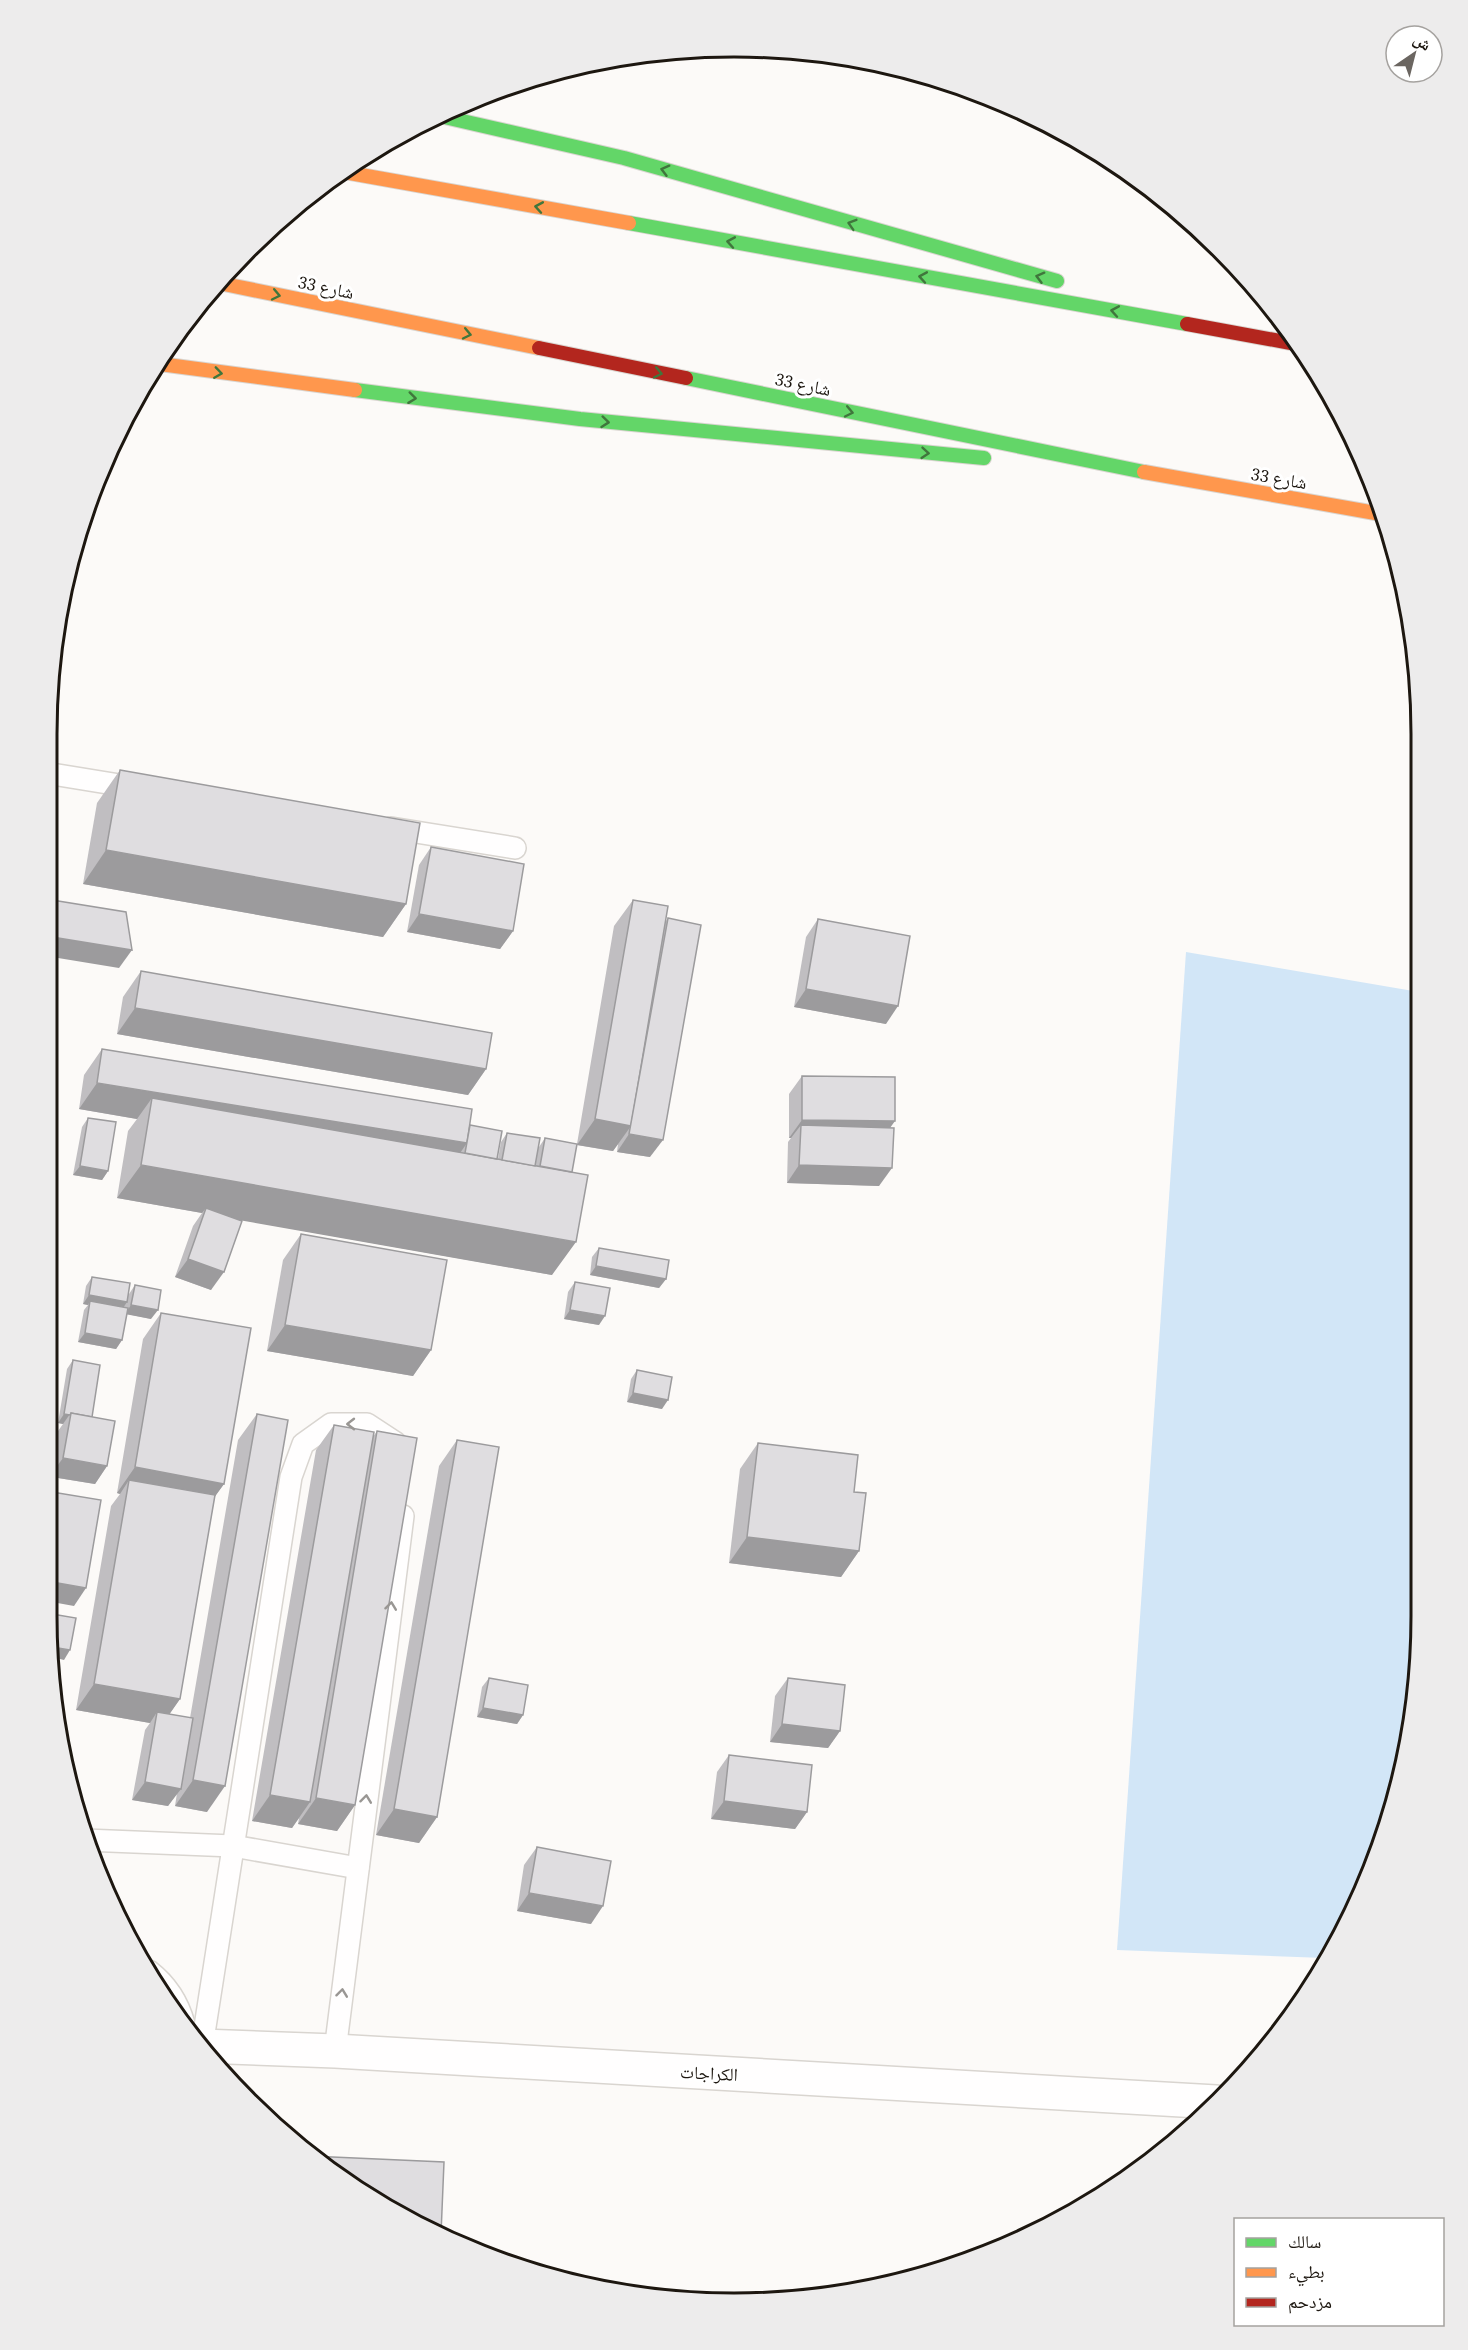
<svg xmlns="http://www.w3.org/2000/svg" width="1468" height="2350" font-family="'Source Serif 4','Noto Naskh Arabic',serif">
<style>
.water{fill:#d2e6f7}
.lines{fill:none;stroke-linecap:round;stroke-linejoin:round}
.lane-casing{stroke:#d9d5d0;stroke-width:24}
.street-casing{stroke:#d9d5d0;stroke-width:36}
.fast-casing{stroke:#d9d5d0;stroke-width:16}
.slow-casing{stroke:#d9d5d0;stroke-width:16}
.jam-casing{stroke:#d9d5d0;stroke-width:16}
.lane{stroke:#fffefe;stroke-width:21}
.street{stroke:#fffefe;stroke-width:33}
.fast{stroke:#63d668;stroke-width:14}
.slow{stroke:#ff974d;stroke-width:14}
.jam{stroke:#b3261e;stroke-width:14}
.wall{fill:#c0bec1}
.shaded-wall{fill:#9c9b9d}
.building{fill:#dfdde0;stroke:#9c9b9d;stroke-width:1.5}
.oneway{stroke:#40763c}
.oneway2{stroke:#999693}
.labels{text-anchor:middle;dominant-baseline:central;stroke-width:6;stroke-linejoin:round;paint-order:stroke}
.street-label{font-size:18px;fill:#1d1710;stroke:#fff}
.rim{fill:none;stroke:#1d1710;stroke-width:3}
</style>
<rect width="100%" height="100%" fill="#fcfaf8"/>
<path class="water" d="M1186,952L1419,992L1416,1705L1369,1879L1324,1958L1117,1950Z"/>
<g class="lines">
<g class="lane-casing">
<g id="lane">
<path d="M52,774L138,788"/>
<path d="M391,828L515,848"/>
<path d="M85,1840L233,1846L358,1868"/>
<path d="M149,1971C167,1985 178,2002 184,2024"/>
<path d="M202,2046L291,1477L303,1444L331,1424H367L396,1443L398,1450"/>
<path d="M335,2051L403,1516"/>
</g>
</g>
<g class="street-casing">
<path id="street" d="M201,2046L335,2051L1216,2102"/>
</g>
<g class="fast-casing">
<g id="fast">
<path d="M440,116L624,158L1057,281"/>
<path d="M629,223L1187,324"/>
<path d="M686,378L1144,472"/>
<path d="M355,390L580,419L984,458"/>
</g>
</g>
<g class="slow-casing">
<g id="slow">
<path d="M344,172L629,223"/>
<path d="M219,283L539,348"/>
<path d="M160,364L355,390"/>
<path d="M1144,472L1381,514"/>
</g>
</g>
<g class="jam-casing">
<g id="jam">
<path d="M1187,324L1296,344"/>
<path d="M539,348L686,378"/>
</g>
</g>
<use href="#lane" class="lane"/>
<use href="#street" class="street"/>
<use href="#fast" class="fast"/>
<use href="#slow" class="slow"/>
<use href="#jam" class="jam"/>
</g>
<g class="wall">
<path d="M120,770L406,904L383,937L83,884L97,803Z"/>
<path d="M431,847L513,931L500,949L407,932L419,865Z"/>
<path d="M633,900L666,921L668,918L650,1157L617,1152L618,1144L613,1151L577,1145L552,1275L237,1219L211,1290L175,1277L193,1226L202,1213L117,1198L128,1131L137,1119L79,1109L84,1075L102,1049L470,1126L497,1159H498L501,1142L507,1133L539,1147L545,1138L577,1144L614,926Z"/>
<path d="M818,919L886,1024L794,1007L806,937Z"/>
<path d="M141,971L486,1069L468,1095L117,1034L123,997Z"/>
<path d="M802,1076L890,1128L879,1186L787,1183L788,1142L791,1138H789V1094Z"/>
<path d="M88,1118L108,1171L102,1180L73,1175L82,1127Z"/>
<path d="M301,1234L431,1350L413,1376L267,1351L283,1260Z"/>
<path d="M599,1248L666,1279L659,1288L590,1275L592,1257Z"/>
<path d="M92,1277L129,1294L135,1285L151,1319L127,1314L122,1340L116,1349L78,1342L84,1310L88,1305L83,1304L86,1286Z"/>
<path d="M575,1282L599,1325L564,1319L568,1292Z"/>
<path d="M161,1313L224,1484L215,1496L180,1699L169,1714L190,1718L238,1440L257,1414L207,1812L175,1806L177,1793L168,1806L132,1800L145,1730L150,1723L76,1710L111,1506L120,1494L117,1493L143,1339Z"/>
<path d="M73,1360L107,1466L95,1484L52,1477V1464L58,1431L63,1424L58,1423L67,1369Z"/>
<path d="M637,1370L662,1409L627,1402L631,1379Z"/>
<path d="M334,1425L373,1437L377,1431L355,1805L337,1831L298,1824L299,1818L292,1828L252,1821L316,1450Z"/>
<path d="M457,1440L437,1817L419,1843L376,1835L439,1466Z"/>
<path d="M758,1443L854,1492L859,1551L841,1577L729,1563L740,1469Z"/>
<path d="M489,1678L523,1715L517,1724L477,1717L482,1687Z"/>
<path d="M788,1678L840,1731L828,1748L770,1742L775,1696Z"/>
<path d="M729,1755L807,1812L795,1829L711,1819L717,1772Z"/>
<path d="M537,1847L591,1924L517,1911L524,1865Z"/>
</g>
<g class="shaded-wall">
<path d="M106,850L406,904L383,937L83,884Z"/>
<path d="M419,914L513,931L500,949L407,932Z"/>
<path d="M52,937L132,950L119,968L52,957Z"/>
<path d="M806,989L898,1006L886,1024L794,1007Z"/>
<path d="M135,1008L486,1069L468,1095L117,1034Z"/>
<path d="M97,1083L467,1143L449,1169L152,1098L137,1119L79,1109Z"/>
<path d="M595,1119L631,1126L613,1151L577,1145Z"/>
<path d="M802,1120L895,1121L882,1139L801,1125L791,1138H789Z"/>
<path d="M629,1134L663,1140L650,1157L617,1152Z"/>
<path d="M141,1165L576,1242L552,1275L204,1214L206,1208L202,1213L117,1198Z"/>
<path d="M799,1165L892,1168L879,1186L787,1183Z"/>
<path d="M80,1166L108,1171L102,1180L73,1175Z"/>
<path d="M188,1259L224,1272L211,1290L175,1277Z"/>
<path d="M596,1266L666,1279L659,1288L590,1275Z"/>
<path d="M89,1295L127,1302L121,1311L90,1301L88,1305L83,1304Z"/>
<path d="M131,1305L158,1310L151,1319L125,1314Z"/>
<path d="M570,1310L605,1316L599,1325L564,1319Z"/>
<path d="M285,1325L431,1350L413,1376L267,1351Z"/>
<path d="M85,1333L122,1340L116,1349L78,1342Z"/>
<path d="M633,1393L668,1400L662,1409L627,1402Z"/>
<path d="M64,1414H70L63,1424L58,1423Z"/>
<path d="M63,1458L107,1466L95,1484L52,1477V1473Z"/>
<path d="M135,1467L224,1484L206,1509L129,1480L120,1494L117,1493Z"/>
<path d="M747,1537L859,1551L841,1577L729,1563Z"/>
<path d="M52,1582L86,1588L74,1606L52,1602Z"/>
<path d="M52,1647L70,1650L64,1660L52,1657Z"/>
<path d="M94,1684L180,1699L162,1725L157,1712L150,1723L76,1710Z"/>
<path d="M483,1708L523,1715L517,1724L477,1717Z"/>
<path d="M782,1724L840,1731L828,1748L770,1742Z"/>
<path d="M193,1780L225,1786L207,1812L175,1806Z"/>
<path d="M145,1782L181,1789L168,1806L132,1800Z"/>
<path d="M270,1795L310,1802L292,1828L252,1821Z"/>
<path d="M316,1798L355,1805L337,1831L298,1824Z"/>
<path d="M724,1801L807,1812L795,1829L711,1819Z"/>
<path d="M394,1809L437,1817L419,1843L376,1835Z"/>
<path d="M529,1893L603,1906L591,1924L517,1911Z"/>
</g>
<g class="building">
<path d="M120,770L420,823L406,904L106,850Z"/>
<path d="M431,847L524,864L513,931L419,914Z"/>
<path d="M52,900L126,912L132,950L52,937Z"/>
<path d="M633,900L668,906L631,1126L595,1119Z"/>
<path d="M668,918L701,925L663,1140L629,1134Z"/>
<path d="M818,919L910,936L898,1006L806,989Z"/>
<path d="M141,971L492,1033L486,1069L135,1008Z"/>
<path d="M102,1049L472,1109L467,1143L97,1083Z"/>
<path d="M802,1076L895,1077V1121L802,1120Z"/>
<path d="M152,1098L588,1175L576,1242L141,1165Z"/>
<path d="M88,1118L116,1122L108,1171L80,1166Z"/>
<path d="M470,1125L502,1131L497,1159L465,1153Z"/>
<path d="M801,1125L894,1128L892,1168L799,1165Z"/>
<path d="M507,1133L540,1138L535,1166L502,1160Z"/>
<path d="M545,1138L577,1144L572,1172L540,1166Z"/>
<path d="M206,1208L242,1221L224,1272L188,1259Z"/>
<path d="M301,1234L447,1260L431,1350L285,1325Z"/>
<path d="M599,1248L669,1260L666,1279L596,1266Z"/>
<path d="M92,1277L130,1283L127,1302L89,1295Z"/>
<path d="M575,1282L610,1288L605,1316L570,1310Z"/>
<path d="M135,1285L161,1290L158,1310L131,1305Z"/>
<path d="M90,1301L128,1308L122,1340L85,1333Z"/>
<path d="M161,1313L251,1328L224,1484L135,1467Z"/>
<path d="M73,1360L100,1365L92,1417L71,1413L70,1415L64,1414Z"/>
<path d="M637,1370L672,1377L668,1400L633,1393Z"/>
<path d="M71,1413L115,1421L107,1466L63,1458Z"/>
<path d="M257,1414L288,1420L225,1786L193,1780Z"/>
<path d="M334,1425L374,1432L310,1802L270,1795Z"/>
<path d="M377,1431L417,1438L355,1805L316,1798Z"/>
<path d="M457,1440L499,1447L437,1817L394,1809Z"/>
<path d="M758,1443L858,1455L854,1492L866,1493L859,1551L747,1537Z"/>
<path d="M129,1480L215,1495L180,1699L94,1684Z"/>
<path d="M52,1492L101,1500L86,1588L52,1582Z"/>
<path d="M52,1614L76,1618L70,1650L52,1647Z"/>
<path d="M489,1678L528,1685L523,1715L483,1708Z"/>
<path d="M788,1678L845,1685L840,1731L782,1724Z"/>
<path d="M157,1712L193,1718L181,1789L145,1782Z"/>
<path d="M729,1755L812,1765L807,1812L724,1801Z"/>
<path d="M537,1847L611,1861L603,1906L529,1893Z"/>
<path d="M310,2156L444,2162L441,2234L391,2212L316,2162Z"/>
</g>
<defs><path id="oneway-chevron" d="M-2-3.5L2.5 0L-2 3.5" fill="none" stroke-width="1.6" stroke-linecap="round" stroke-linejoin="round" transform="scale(1.5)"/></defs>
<g class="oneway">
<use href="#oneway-chevron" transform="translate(665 170) rotate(-165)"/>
<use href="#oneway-chevron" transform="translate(539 207) rotate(-170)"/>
<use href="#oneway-chevron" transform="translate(852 224) rotate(-163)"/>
<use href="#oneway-chevron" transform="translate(731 242) rotate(-170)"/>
<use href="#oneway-chevron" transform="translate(923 277) rotate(-170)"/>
<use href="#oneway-chevron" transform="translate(1040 277) rotate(-165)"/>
<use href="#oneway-chevron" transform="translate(276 295) rotate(12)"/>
<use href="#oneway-chevron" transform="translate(1115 311) rotate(-170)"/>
<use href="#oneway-chevron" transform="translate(467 334) rotate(12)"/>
<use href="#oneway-chevron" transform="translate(218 373) rotate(8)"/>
<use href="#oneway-chevron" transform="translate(658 373) rotate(12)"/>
<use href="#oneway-chevron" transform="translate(412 398) rotate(7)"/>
<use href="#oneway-chevron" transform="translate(849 412) rotate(12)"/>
<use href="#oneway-chevron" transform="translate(605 422) rotate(6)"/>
<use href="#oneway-chevron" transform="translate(925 453) rotate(5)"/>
</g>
<g class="oneway2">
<use href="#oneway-chevron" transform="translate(351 1424) rotate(-180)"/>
<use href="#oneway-chevron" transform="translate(391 1606) rotate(-83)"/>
<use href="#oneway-chevron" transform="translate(366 1799) rotate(-83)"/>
<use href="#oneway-chevron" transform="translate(342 1993) rotate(-83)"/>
</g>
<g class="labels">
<g class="street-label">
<text transform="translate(326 287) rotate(12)">شارع 33</text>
<text transform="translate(803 384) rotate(12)">شارع 33</text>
<text transform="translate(1279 478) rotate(10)">شارع 33</text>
<text transform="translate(709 2073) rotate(3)">الكراجات</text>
</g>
</g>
<path d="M0 0H1468V2350H0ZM734 57H734A677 677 0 0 1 1411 734V1616A677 677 0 0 1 734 2293H734A677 677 0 0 1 57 1616V734A677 677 0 0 1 734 57Z" fill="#edecec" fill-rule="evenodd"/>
<path class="rim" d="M734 57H734A677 677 0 0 1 1411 734V1616A677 677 0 0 1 734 2293H734A677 677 0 0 1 57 1616V734A677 677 0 0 1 734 57Z"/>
<rect x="1234" y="2218" width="210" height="108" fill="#ffffff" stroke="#a5a29f" stroke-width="1.5"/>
<rect x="1246" y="2238" width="30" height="9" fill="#63d668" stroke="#a5a29f" stroke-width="1.5"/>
<text x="1288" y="2248" font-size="18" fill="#1d1710">سالك</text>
<rect x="1246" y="2268" width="30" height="9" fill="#ff974d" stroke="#a5a29f" stroke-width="1.5"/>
<text x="1288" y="2278" font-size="18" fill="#1d1710">بطيء</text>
<rect x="1246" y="2298" width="30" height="9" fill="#b3261e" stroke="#a5a29f" stroke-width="1.5"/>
<text x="1288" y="2308" font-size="18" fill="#1d1710">مزدحم</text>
<g transform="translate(1414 54) rotate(35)"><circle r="28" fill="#ffffff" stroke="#a5a29f" stroke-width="1.5"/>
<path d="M0-4.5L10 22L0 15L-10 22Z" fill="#6b6661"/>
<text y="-9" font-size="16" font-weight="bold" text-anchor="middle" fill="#1d1710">ش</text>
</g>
</svg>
